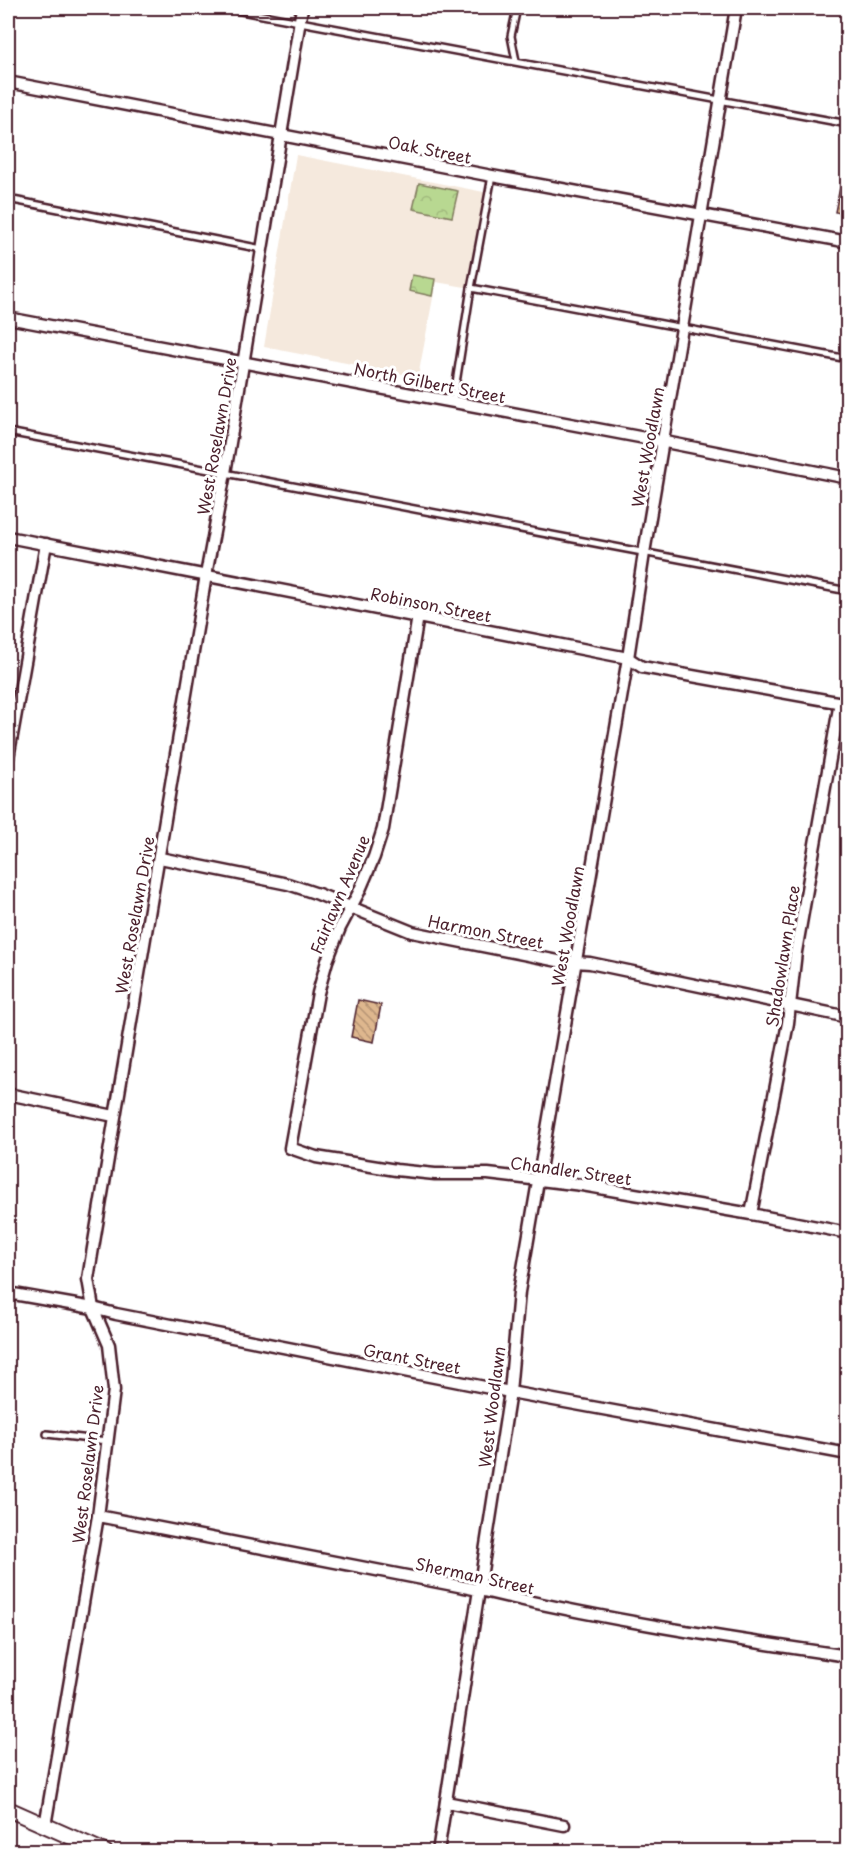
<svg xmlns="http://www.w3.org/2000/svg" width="855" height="1859" font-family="'Playpen Sans',sans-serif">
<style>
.built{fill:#f5e9dd}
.park{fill:url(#park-crowns);stroke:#817c5e;stroke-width:1.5}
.building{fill:url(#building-back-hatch);stroke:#4a1f2b;stroke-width:1.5}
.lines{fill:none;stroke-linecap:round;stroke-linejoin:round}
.service-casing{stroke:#4a1f2b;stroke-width:10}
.minor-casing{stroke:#4a1f2b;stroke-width:15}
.tertiary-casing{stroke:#4a1f2b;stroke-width:18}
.service{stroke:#fff;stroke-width:5}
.minor{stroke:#fff;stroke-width:10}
.tertiary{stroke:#fff;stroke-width:14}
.labels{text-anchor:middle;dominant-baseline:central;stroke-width:6;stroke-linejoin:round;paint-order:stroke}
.street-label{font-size:16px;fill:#4a1f2b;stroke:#fff}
</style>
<defs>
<pattern id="park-crowns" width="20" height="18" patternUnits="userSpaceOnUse" patternTransform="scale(1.5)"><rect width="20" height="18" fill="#b8d891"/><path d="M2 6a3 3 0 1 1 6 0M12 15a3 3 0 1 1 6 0" fill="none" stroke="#a0b97d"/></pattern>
<pattern id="building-back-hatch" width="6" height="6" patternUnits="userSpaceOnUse" patternTransform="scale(1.5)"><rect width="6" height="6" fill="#deb78e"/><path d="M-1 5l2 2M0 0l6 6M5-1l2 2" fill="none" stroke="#b69474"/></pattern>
</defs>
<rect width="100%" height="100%" fill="#fff"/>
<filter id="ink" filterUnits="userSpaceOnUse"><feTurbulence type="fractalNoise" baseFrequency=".0167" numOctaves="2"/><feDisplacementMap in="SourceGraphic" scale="12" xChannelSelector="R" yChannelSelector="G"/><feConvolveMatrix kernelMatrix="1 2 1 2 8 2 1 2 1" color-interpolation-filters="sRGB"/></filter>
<g filter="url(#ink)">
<path class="built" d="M296,155L489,193L471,288L436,282L418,377L264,347Z"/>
<g class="park">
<path d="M419,183L458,191L452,217L413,209Z"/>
<path d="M412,275L435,279L432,296L409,291Z"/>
</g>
<g class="building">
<path d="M842,177L848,178V214L835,212Z"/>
<path d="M358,1000L381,1005L374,1042L351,1037Z"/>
</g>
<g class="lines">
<g class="service-casing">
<g id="service">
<path d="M225,8L848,124"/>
<path d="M516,61L511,36L517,8"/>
<path d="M8,199L262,249"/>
<path d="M471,288L848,359"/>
<path d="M453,402L471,288L492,176"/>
<path d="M8,432L848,591"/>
<path d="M47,1434L107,1441"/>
</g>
</g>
<g class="minor-casing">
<g id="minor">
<path d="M846,8H848"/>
<path d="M8,82L492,176L848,242"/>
<path d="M8,318L650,439L848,478"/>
<path d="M8,537L628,658L642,667L848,704"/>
<path d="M418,616L383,829L374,857L359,892L340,928L327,961L318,993L290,1148L316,1157L396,1170L435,1174H488L582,1185L751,1214L848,1233"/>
<path d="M8,758L46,544"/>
<path d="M160,858L288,884L318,894L412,932L558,961L590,963L848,1017"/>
<path d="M8,1094L114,1116"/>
<path d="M751,1214L788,1023L796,952L840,702"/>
<path d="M8,1293L93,1308L116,1314L510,1392L848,1454"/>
<path d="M98,1516L479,1590C600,1619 724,1638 848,1656"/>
<path d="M446,1802L564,1825"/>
<path d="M45,1826L98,1516L114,1390L109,1345L93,1308L88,1279L93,1248L206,575L225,473L302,8"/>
<path d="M438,1852L510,1392L519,1292L628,658L644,553L736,8"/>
</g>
</g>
<g class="tertiary-casing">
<path id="tertiary" d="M8,1809L105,1852"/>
</g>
<use href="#service" class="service"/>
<use href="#minor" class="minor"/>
<use href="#tertiary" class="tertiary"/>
</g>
</g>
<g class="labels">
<g class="street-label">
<text transform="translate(430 149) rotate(11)">Oak Street</text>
<text transform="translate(430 382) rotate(11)">North Gilbert Street</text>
<text transform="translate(216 436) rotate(-80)">West Roselawn Drive</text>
<text transform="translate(647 447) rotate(-80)">West Woodlawn</text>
<text transform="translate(431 604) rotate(11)">Robinson Street</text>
<text transform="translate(339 894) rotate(-67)">Fairlawn Avenue</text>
<text transform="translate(134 915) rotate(-80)">West Roselawn Drive</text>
<text transform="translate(567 926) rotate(-80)">West Woodlawn</text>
<text transform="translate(486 931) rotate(11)">Harmon Street</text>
<text transform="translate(782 956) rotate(-81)">Shadowlawn Place</text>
<text transform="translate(571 1170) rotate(8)">Chandler Street</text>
<text transform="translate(412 1358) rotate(11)">Grant Street</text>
<text transform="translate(491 1407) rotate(-83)">West Woodlawn</text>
<text transform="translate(87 1464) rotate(-83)">West Roselawn Drive</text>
<text transform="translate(475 1575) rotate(12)">Sherman Street</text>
</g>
</g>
<rect width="855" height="1859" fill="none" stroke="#fff" stroke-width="30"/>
<rect x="15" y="15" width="825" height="1829" fill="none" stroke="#4a1f2b" stroke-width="2" filter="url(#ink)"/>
</svg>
